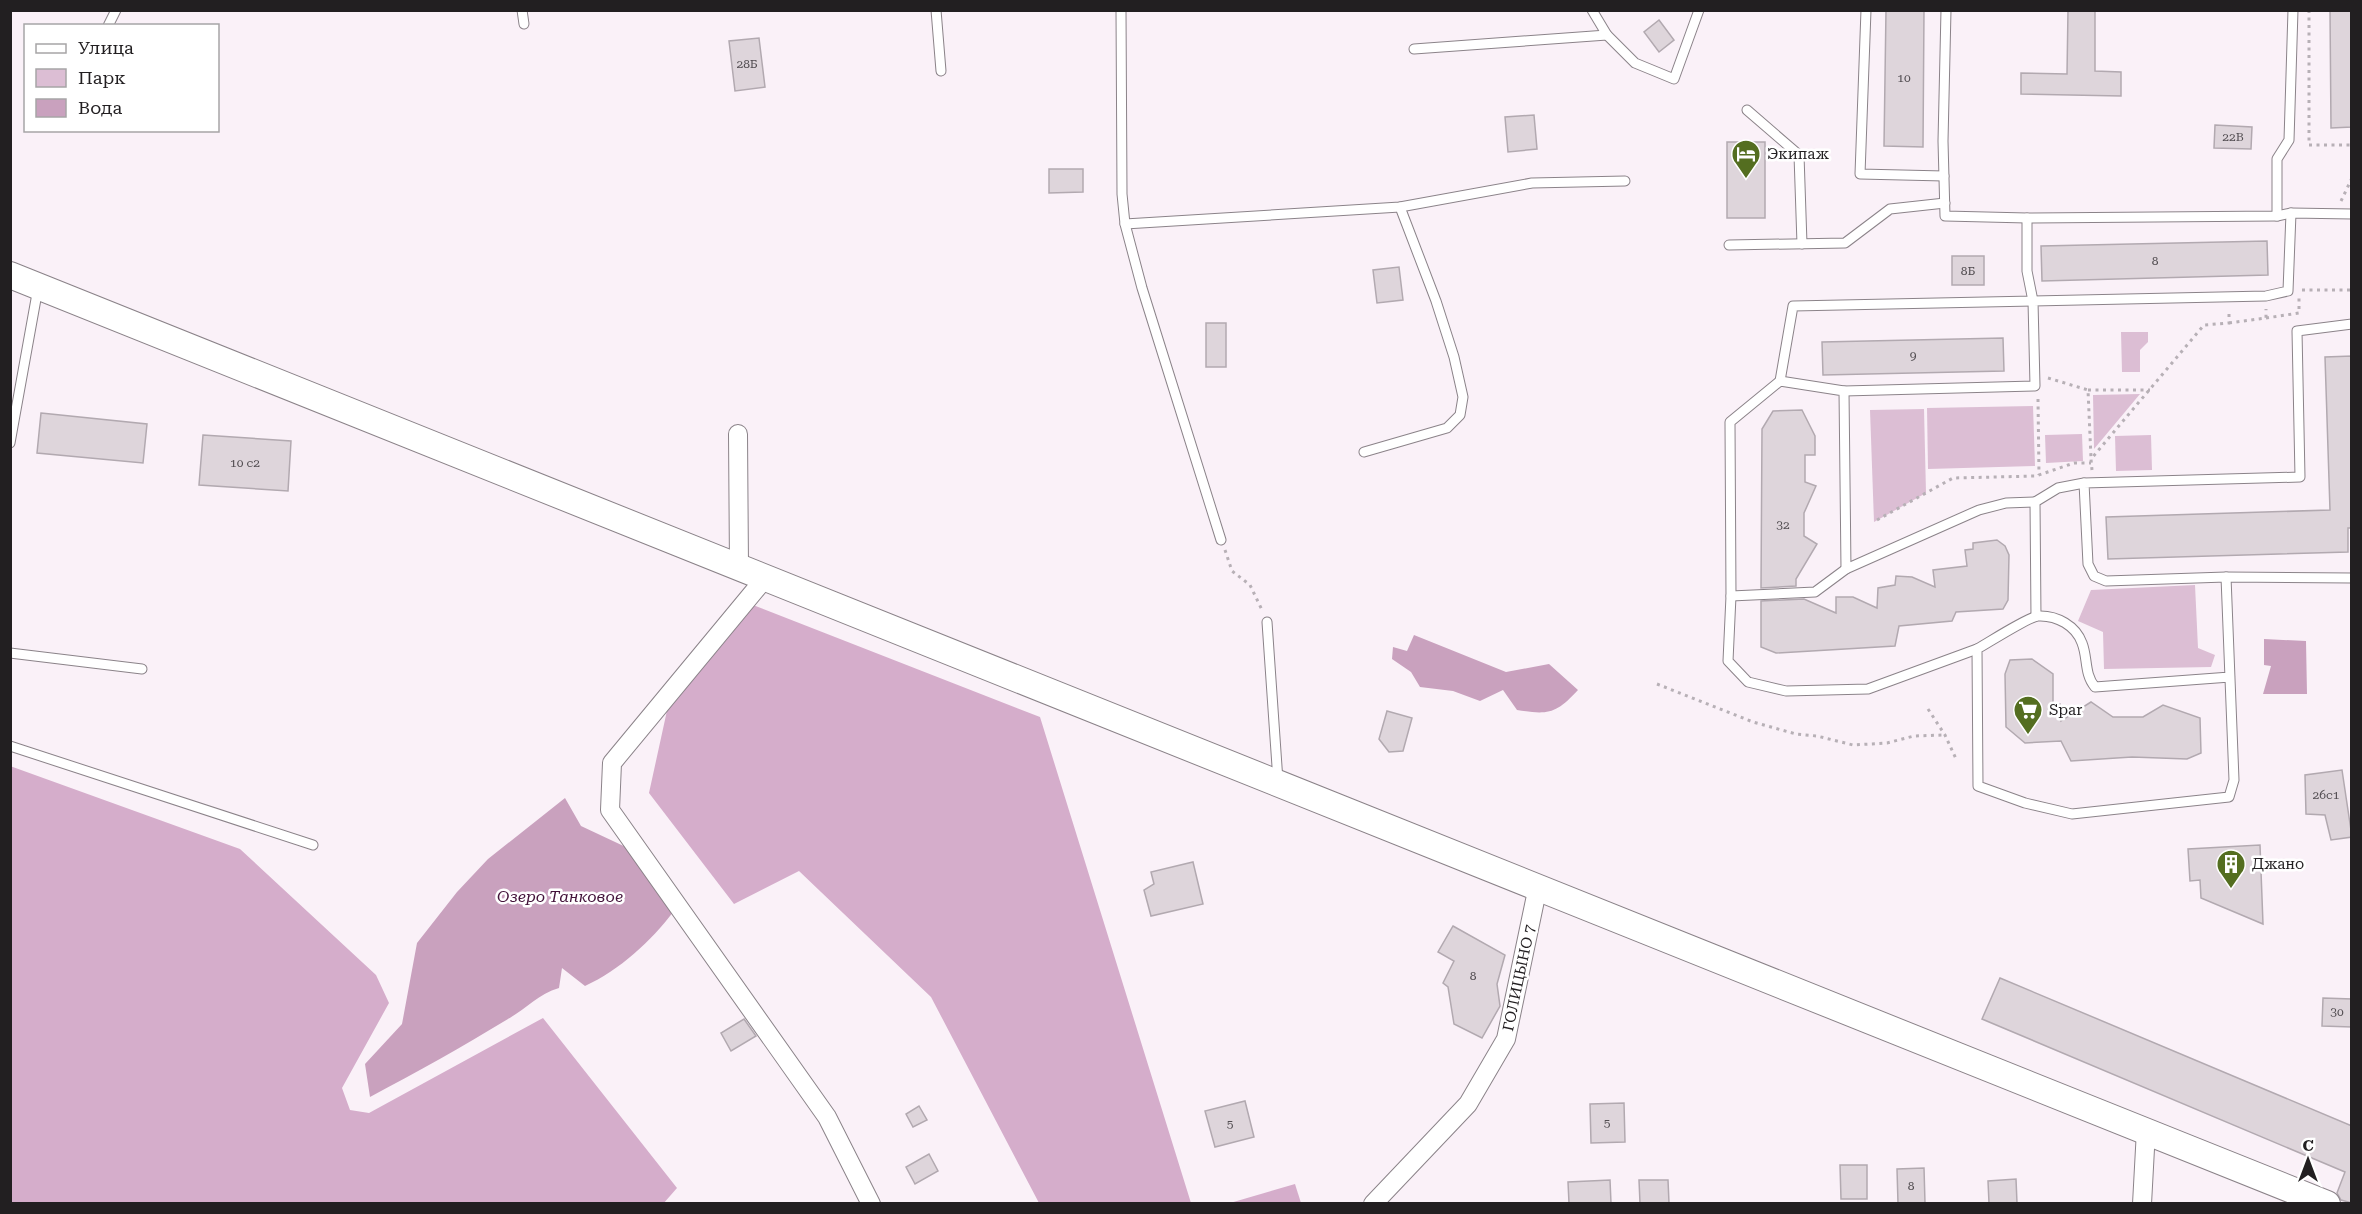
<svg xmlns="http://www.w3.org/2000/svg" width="2362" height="1214" font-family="'Roboto Serif',serif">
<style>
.green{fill:#dcbed4}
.forest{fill:#d5adcb}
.water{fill:#c9a1be}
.building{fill:#ded5db;stroke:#b2a9b0;stroke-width:1.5}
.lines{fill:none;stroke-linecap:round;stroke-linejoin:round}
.lane-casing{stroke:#8b8389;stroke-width:11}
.street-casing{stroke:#8b8389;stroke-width:20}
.secondary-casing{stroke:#8b8389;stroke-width:28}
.path{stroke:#b7b0b6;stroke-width:3;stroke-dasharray:3 4.5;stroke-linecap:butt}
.lane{stroke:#fff;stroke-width:9}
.street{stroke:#fff;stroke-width:18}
.secondary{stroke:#fff;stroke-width:26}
.labels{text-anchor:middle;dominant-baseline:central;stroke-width:5;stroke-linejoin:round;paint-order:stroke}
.number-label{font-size:12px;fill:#514c50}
.poi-label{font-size:15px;fill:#221f21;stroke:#fff;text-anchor:start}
.street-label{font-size:15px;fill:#221f21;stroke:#fff}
.water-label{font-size:16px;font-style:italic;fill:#43133a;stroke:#fff}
</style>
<rect width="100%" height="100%" fill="#faf1f8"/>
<g class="green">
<path d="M2121,332H2148V342L2140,350V372H2122Z"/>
<path d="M2140,394L2094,449L2093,395Z"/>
<path d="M2033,406L2035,466L1928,469L1927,408Z"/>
<path d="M1924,409L1926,493L1874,522L1870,410Z"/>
<path d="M2082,434L2083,461L2046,463L2045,435Z"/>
<path d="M2151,435L2152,470L2116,471L2115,436Z"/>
<path d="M2195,585L2198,648L2215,655L2211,667L2104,669L2103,632L2078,621L2091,590Z"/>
</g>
<g class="forest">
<path d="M753,605L1040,717L1191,1203H1039L931,997L799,871L734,904L649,793L668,706Z"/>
<path d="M10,766L240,849L376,975L389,1003L342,1088L350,1110L369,1113L543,1018L677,1188L663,1204L11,1203Z"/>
<path d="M1295,1184L1301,1203H1230Z"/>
</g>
<g class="water">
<path d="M1414,635L1506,672L1549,664L1578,690C1556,714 1548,715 1517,710L1503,690L1480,701L1453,691L1420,687L1411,672L1392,659L1393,647L1407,651Z"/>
<path d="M2264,639L2306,641L2307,694H2263L2271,666L2264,665Z"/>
<path d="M565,798L581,826L630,849L674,911C651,941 620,970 585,986L562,968L559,988C538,994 526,1009 508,1019C462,1047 417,1072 370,1097L365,1064L402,1024L417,943L457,892L488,859Z"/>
</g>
<g class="building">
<path d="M1886,10H1924L1923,147L1884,146Z"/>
<path d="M2068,10H2095V71L2121,72V96L2021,94V73L2067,74Z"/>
<path d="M2330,10H2352V127L2331,128Z"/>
<path d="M1659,20L1674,40L1659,52L1644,32Z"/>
<path d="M759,38L765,87L735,91L729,41Z"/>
<path d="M1534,115L1537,149L1508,152L1505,117Z"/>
<path d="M2215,125L2252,127L2251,149L2214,148Z"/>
<rect x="1727" y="142" width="38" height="76"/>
<path d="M1049,169H1083V192L1049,193Z"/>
<path d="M2267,241L2268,275L2042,281L2041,246Z"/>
<rect x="1952" y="256" width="32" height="29"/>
<path d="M1399,267L1403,300L1377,303L1373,270Z"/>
<rect x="1206" y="323" width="20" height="44"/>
<path d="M2003,338L2004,371L1823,375L1822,342Z"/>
<path d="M2352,356V528H2348V552L2108,559L2106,517L2330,510L2325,357Z"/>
<path d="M1802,410L1815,436V455H1805V482L1816,486L1804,513V536L1817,544L1796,579V586L1761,588L1762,429L1773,411Z"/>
<path d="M41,413L147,424L143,463L37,453Z"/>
<path d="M203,435L291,441L288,491L199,485Z"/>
<path d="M1997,540L2005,546L2009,555L2008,600L2003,609L1956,612L1952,621L1899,626L1895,646L1776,653L1761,647V601L1804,599L1836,613V597H1853L1877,608L1878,588L1895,585L1896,576L1912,577L1935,587L1933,570L1967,566L1965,550L1973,549V543Z"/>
<path d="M2032,659L2053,674V704H2060L2061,721L2091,702L2113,717H2143L2163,705L2200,718L2201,753L2187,759L2132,757L2071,761L2061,741L2025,743L2006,727L2005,674L2010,660Z"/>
<path d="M1387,711L1412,718L1403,751L1389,752L1379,739Z"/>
<path d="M2342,770L2352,837L2331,840L2325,815L2306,814L2305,775Z"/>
<path d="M2260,845L2263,924L2201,898L2200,880L2190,881L2188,849Z"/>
<path d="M1193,862L1203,904L1151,916L1144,890L1154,884L1151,872Z"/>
<path d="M1453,926L1505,955L1497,984L1500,1006L1482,1038L1454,1024L1448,987L1443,983L1454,961L1438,952Z"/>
<path d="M2000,978L2352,1126V1203L2341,1200L2337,1193L2345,1172L1982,1019Z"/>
<path d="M2323,998L2352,999V1027L2322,1026Z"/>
<path d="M744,1019L756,1036L731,1051L721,1033Z"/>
<path d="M1245,1101L1254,1137L1215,1147L1205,1111Z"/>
<path d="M1624,1103L1625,1142L1591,1143L1590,1104Z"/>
<path d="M919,1106L927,1120L913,1127L906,1114Z"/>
<path d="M929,1154L938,1171L915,1184L906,1167Z"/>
<path d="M1840,1165H1867V1199H1841Z"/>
<path d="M1924,1168L1925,1203H1898L1897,1169Z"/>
<path d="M2016,1179L2017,1203H1989L1988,1181Z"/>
<path d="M1610,1180L1611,1203H1569L1568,1182Z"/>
<path d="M1639,1180H1668L1669,1203H1640Z"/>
</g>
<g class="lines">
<g class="lane-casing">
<g id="lane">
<path d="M522,10L524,24"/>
<path d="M936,10L941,71"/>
<path d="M1121,10L1122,194L1125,224L1142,288L1221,540"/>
<path d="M1592,10L1607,35L1635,63L1674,79L1699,10"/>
<path d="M1866,10L1860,174L1944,176"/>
<path d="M1946,10L1943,141L1945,216L2027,218"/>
<path d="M108,26L116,10"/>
<path d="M1414,49L1607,35"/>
<path d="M1747,110L1799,155L1802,244"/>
<path d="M2277,216V159L2289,140L2293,10"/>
<path d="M1125,224L1400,207L1532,183L1625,181"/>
<path d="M1729,245L1845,243L1890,209L1945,203"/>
<path d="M2352,324L2297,331L2300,477L2084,483L2088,564L2094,576L2106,581L2226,577L2352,578"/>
<path d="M1780,381L1793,306L2033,301L2027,271V218L2277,216L2291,213"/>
<path d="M1844,391L2035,386L2033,301L2266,296L2288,291L2291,213L2352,214"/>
<path d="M10,443L38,288"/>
<path d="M1364,452L1447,428L1460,415L1463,397L1454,357L1436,301L1400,207"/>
<path d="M2226,577L2234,780L2229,797L2072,814L2025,803L1978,786L1977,649C1988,643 2028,617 2038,616C2057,615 2076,626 2082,643C2088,658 2084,674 2095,687L2230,677"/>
<path d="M1731,596L1815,592L1846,569"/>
<path d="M2036,616L2035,502L2058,488L2084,483"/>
<path d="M1267,622L1278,781"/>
<path d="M1977,649L1868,689L1786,691L1748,682L1728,661L1731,596L1730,422L1780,381L1844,391L1846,569L1979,510L2006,503L2035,502"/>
<path d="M10,653L142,669"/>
<path d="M10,746L313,845"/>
</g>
</g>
<g class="street-casing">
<g id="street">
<path d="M738,434L739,567"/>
<path d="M766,577L612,763L610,810L827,1117L871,1204"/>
<path d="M1373,1204L1468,1104L1506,1039L1538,886"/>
<path d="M2142,1204L2146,1130"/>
</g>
</g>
<g class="secondary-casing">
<path id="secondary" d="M10,275L2327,1204"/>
</g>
<g class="path">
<path d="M2309,10V145H2352"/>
<path d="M2341,201L2352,178"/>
<path d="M2302,290H2352"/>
<path d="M2266,318L2299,313V297"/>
<path d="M2229,323L2266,318V309"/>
<path d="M2048,378L2088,390L2091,458"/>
<path d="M2088,390H2150"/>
<path d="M2038,399L2039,475"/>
<path d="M2092,470L2091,459L2204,325L2229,323V310"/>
<path d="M1877,520L1953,478L2036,476L2074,463H2091"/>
<path d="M1225,550L1232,571L1250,585L1263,612"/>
<path d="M1657,684L1753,722L1796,734L1817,736L1853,745L1887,743L1914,736L1945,735"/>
<path d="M1928,709L1945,735L1957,761"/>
</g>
<use href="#lane" class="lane"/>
<use href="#street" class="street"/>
<use href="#secondary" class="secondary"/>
</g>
<defs>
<g id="hotel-pin" transform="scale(1.5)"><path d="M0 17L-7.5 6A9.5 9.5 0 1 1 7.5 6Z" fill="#546e20" stroke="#fff"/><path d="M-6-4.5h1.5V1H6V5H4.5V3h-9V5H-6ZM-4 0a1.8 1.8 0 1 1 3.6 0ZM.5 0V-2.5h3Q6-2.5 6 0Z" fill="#fff"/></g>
<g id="supermarket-pin" transform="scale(1.5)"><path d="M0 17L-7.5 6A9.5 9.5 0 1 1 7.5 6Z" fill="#546e20" stroke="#fff"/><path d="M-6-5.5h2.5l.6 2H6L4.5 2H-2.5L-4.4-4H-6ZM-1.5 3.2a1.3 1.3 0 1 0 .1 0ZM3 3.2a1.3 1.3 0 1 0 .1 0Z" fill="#fff"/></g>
<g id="building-pin" transform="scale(1.5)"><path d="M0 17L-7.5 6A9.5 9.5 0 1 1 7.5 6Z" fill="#546e20" stroke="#fff"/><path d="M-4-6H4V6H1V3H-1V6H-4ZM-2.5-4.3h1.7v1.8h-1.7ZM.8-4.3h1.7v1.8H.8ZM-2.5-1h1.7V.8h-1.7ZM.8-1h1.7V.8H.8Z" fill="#fff"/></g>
</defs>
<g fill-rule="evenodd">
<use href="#hotel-pin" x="1746" y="154"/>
<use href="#supermarket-pin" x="2028" y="710"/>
<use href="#building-pin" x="2231" y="864"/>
</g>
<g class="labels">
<g class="number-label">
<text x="747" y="64">28Б</text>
<text x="1904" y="78">10</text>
<text x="2233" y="137">22В</text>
<text x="2155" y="261">8</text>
<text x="1968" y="271">8Б</text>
<text x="1913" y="356">9</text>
<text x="245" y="463">10 с2</text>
<text x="1783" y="525">32</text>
<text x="2326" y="795">26с1</text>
<text x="1473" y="976">8</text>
<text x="2337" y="1012">30</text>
<text x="1607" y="1123">5</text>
<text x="1230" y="1124">5</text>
<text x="1911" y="1186">8</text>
</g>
<g class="poi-label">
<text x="1767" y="154">Экипаж</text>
<text x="2049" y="710">Spar</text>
<text x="2252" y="864">Джано</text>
</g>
<g class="street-label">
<text transform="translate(1519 978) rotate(-78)">ГОЛИЦЫНО 7</text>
</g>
<g class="water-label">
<text x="560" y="896">Озеро Танковое</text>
</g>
</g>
<rect width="2362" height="1214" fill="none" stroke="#221f21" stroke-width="24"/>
<rect x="24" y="24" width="195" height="108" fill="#ffffff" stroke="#a7a5a6" stroke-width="1.5"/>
<rect x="36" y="44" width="30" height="9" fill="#ffffff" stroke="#a7a5a6" stroke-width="1.5"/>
<text x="78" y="54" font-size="18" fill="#221f21">Улица</text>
<rect x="36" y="69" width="30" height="18" fill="#dcbed4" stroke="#a7a5a6" stroke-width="1.5"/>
<text x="78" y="84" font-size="18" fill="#221f21">Парк</text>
<rect x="36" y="99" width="30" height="18" fill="#c9a1be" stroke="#a7a5a6" stroke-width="1.5"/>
<text x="78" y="114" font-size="18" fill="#221f21">Вода</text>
<g transform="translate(2308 1160)" stroke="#ffffff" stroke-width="4.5" paint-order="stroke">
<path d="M0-4.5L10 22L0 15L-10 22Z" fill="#221f21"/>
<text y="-9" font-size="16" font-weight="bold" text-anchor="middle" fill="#221f21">С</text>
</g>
</svg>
